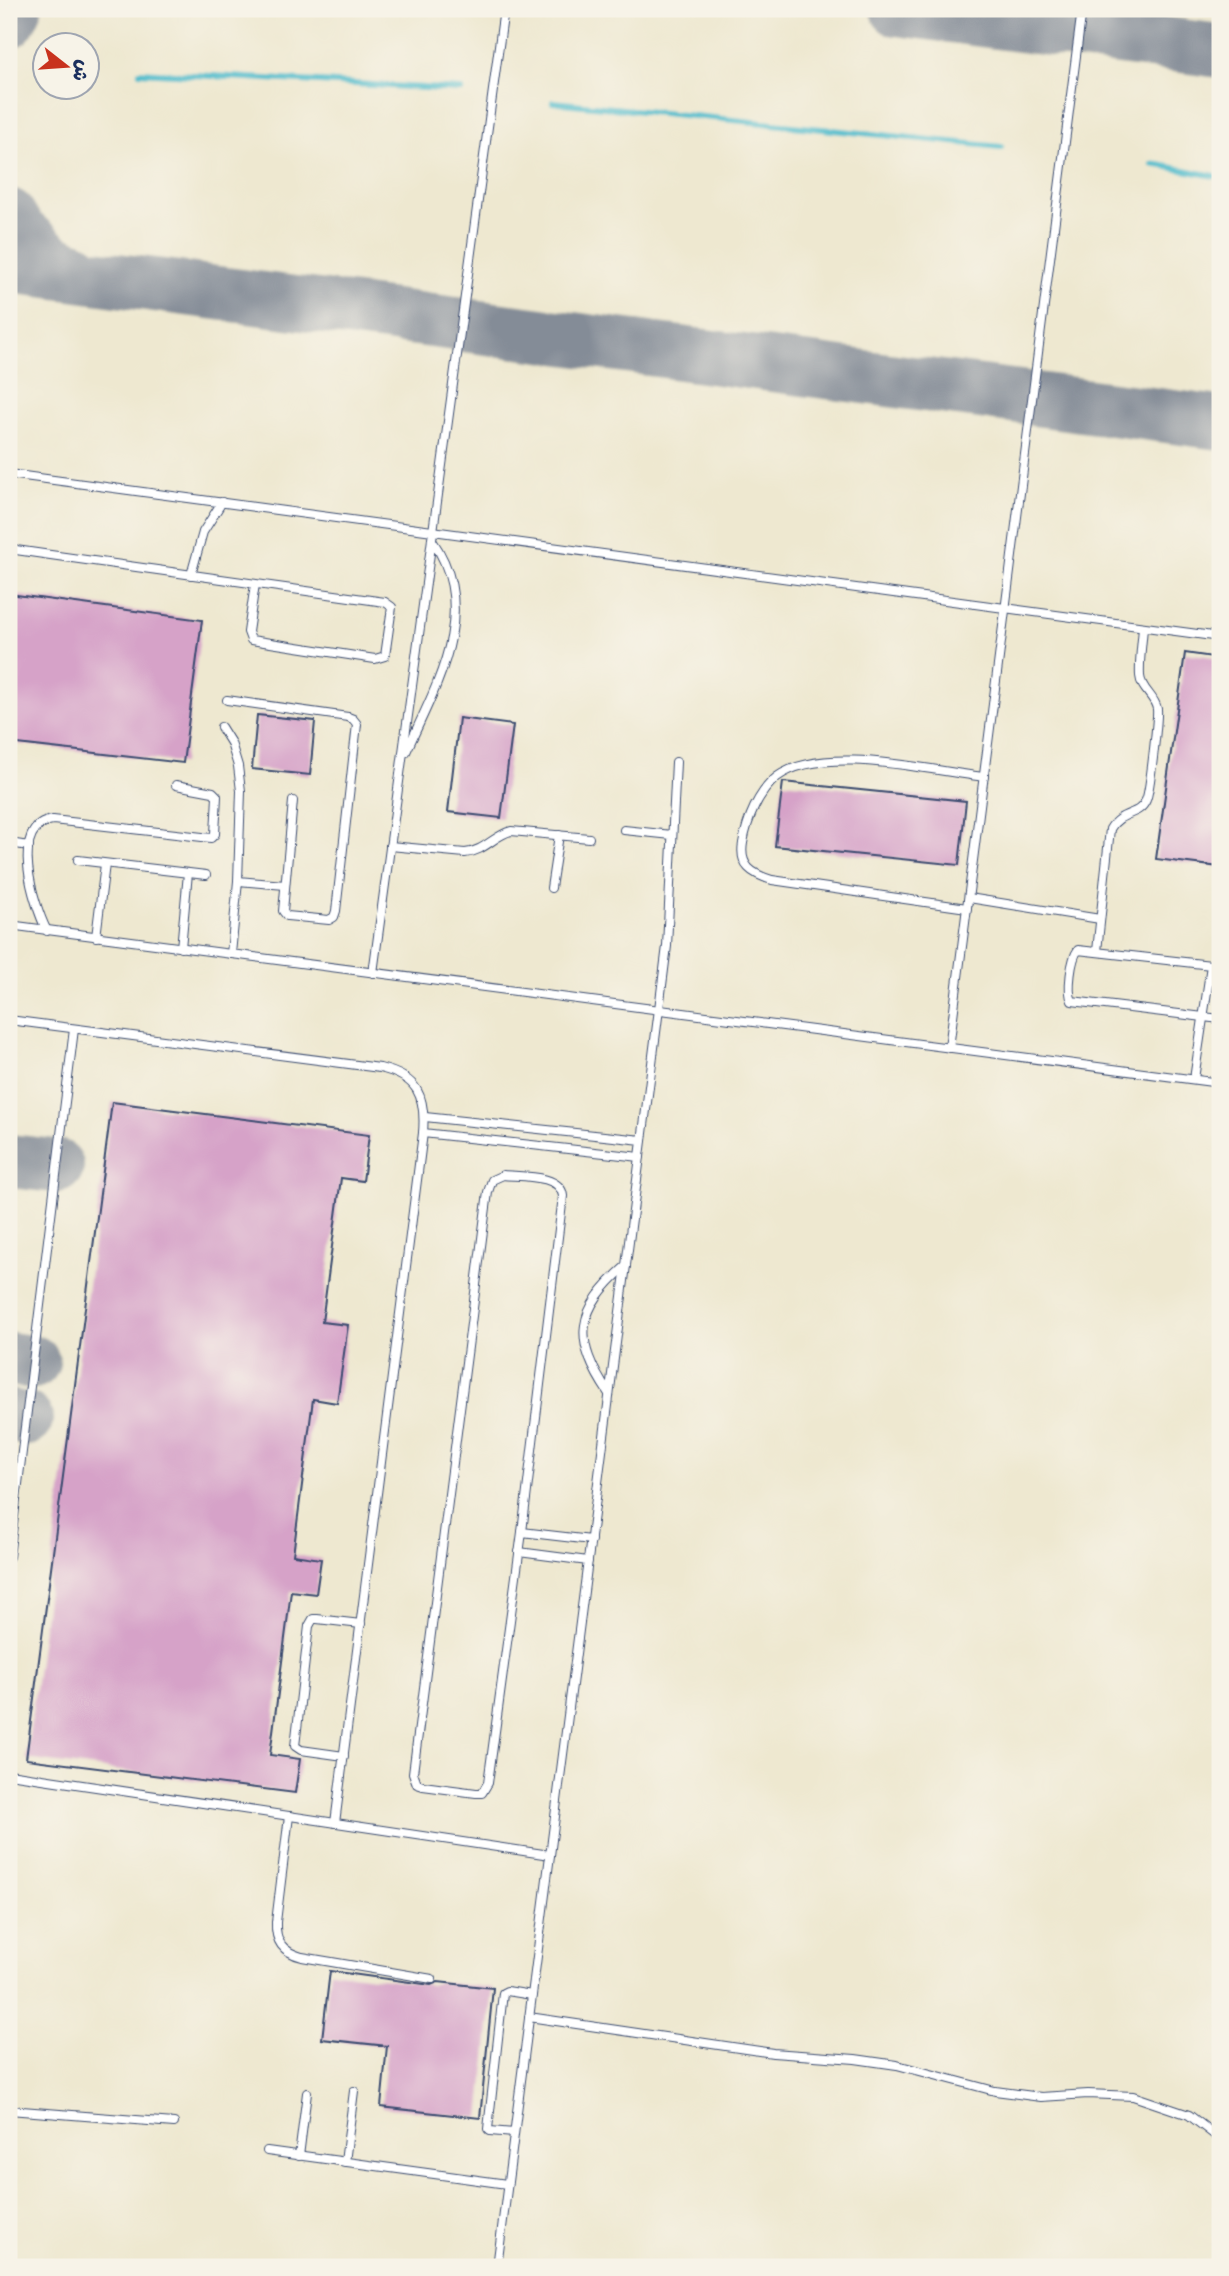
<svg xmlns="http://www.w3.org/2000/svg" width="1229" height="2276" font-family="'Patrick Hand','Playpen Sans Arabic',sans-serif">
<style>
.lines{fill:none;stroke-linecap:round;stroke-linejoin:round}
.stream{stroke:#50bccc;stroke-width:6}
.taxiway{stroke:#848c97;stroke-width:54}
.building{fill:#d6a2c8}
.service-casing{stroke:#3b4b6f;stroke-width:10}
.service{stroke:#fff;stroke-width:8}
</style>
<rect width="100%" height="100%" fill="#f7f3e8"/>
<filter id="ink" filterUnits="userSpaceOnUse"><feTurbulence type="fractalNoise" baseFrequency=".0143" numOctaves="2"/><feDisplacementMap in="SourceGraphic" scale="14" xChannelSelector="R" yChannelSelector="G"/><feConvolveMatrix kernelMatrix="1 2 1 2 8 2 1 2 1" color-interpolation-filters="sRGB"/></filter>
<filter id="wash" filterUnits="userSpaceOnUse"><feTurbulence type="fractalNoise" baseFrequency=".00686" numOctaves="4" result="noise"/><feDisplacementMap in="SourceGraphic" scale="28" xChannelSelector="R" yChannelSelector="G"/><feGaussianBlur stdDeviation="1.57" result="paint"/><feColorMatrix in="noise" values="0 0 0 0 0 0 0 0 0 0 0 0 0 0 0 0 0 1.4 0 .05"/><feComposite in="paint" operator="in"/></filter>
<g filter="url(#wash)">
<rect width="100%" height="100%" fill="#eee8d0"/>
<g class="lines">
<g class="stream">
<path d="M140,72L461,90"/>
<path d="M553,102L1001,147"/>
<path d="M1153,164L1220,177"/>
</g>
<g class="taxiway">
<path d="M897,9L1220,51"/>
<path d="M9,21L15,9"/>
<path d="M9,215L18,230L52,260L77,270"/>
<path d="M9,266L1220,423"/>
<path d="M9,1161L57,1166"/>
<path d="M9,1359L33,1362"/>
<path d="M9,1416L26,1419"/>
</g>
</g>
<g id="blocks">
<g class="building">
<path d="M9,594L202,620L183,763L9,743Z"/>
<path d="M1185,653L1220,658V867L1156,859Z"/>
<path d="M257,715L315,721L310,775L252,769Z"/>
<path d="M459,718L513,725L501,818L448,812Z"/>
<path d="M783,782L966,801L959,865L775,846Z"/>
<path d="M112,1102L369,1135L363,1181L341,1178L322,1322L348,1325L337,1403L313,1399L293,1555L321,1559L316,1594L291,1591L270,1755L300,1759L295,1793L26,1759Z"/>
<path d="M330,1971L431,1985L438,1982L493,1988L480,2118L381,2107L387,2046L322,2039Z"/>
</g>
</g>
</g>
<g filter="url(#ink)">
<use href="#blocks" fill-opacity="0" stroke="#3b4b6f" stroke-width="2"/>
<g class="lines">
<g class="service-casing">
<g id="service">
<path d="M9,474L1220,637"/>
<path d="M9,549C134,567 259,584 385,602L392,607L385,656L375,659L251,640L248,632L255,584"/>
<path d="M191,575L203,532L222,502"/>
<path d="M227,700L348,717L353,719L357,724L336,911L334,917L329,920L287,916L283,911L293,801"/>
<path d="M221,727L231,743L238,766L241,791L238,881L231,954"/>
<path d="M406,752C437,684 481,610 432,540"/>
<path d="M624,830L672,835"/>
<path d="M9,843L29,846"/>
<path d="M390,846L465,853C485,851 493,836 511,831L589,838"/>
<path d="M78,860L206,875"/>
<path d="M238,881L285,885"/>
<path d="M551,888L559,835"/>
<path d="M969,898L1100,919"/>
<path d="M967,908L772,880C752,874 739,866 743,843C747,820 758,792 777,777C822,743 931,771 984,777"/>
<path d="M9,925L1220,1083"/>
<path d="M47,931C34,905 8,825 53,820L211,838L215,834L217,796L213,792L176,785"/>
<path d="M96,937L105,864"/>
<path d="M181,948L188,873"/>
<path d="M1097,951L1110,829C1121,810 1139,817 1146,800C1150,792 1158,717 1157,709C1155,696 1141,690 1140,676C1139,660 1142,643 1143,627"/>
<path d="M1220,966L1078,950C1071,959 1067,991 1072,1001L1220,1019"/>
<path d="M373,973L504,9"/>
<path d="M9,1020L380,1068C418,1077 426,1096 423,1133L335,1823"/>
<path d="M949,1048L1082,9"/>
<path d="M1194,1079L1211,965"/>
<path d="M425,1117L642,1140"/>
<path d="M423,1133L640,1157"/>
<path d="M503,1175C521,1177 561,1174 563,1196L522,1532L488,1783L482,1793H476L423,1786L417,1784L413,1773L488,1192L492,1180Z"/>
<path d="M609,1394C572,1339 576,1310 626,1266"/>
<path d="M522,1532L591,1540"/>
<path d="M519,1552L588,1561"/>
<path d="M9,1557L74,1029"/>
<path d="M344,1756L301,1750L295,1746L309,1626L313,1619H317L361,1624"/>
<path d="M9,1774L550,1855"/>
<path d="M289,1816L276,1922C275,1942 283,1952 302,1957L432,1979"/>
<path d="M529,2017L773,2053L855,2059L897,2065L995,2091L1041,2097L1088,2094L1133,2096L1189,2115L1220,2139"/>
<path d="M9,2110L174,2123"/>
<path d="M514,2133L490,2131L488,2129L503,1993L507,1991L532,1995"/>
<path d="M267,2151L507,2184"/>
<path d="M299,2156L307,2093"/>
<path d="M345,2162L354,2091"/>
<path d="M497,2267L659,1009L667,946L676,762"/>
</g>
</g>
<use href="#service" class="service"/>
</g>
</g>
<rect width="1229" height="2276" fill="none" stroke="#f7f3e8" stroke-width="35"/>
<g transform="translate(66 66) rotate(107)"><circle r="33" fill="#f7f3e8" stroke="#9fa5b1" stroke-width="2"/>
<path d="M0-5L12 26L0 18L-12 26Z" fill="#c8321e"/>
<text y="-10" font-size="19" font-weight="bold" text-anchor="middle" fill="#1b2f5e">ش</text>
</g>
</svg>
